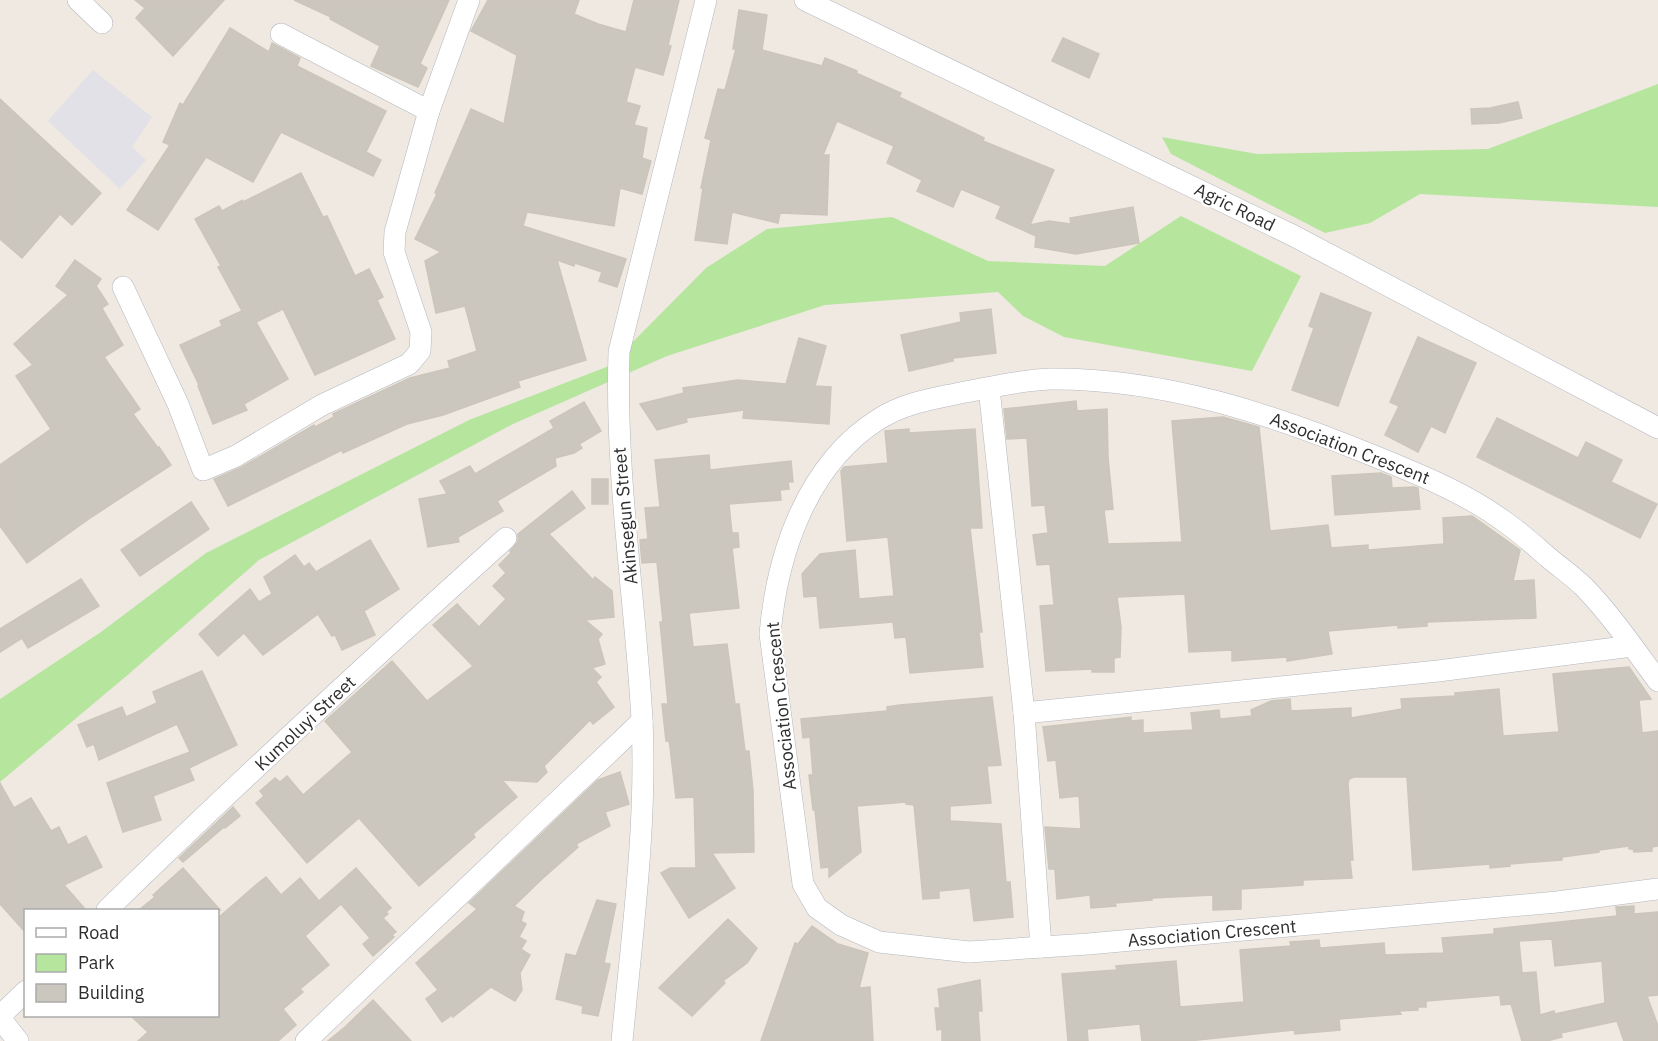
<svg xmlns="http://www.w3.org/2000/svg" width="1658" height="1041" font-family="'IBM Plex Sans',sans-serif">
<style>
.industrial{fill:#e3e1e8}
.green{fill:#b6e59e}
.building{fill:#cbc7bf;stroke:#cbc5ba;stroke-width:1.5;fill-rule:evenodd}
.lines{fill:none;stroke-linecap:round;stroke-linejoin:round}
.minor-casing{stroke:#b4b7c1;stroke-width:22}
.minor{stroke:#fff;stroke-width:21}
.labels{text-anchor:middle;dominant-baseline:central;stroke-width:4.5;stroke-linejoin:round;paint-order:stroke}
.street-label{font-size:18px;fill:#2e2e2e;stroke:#fff}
</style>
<rect width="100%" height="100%" fill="#efe9e1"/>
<path class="industrial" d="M93,70L152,117L132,147L146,160L120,189L48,121Z"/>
<g class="green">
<path d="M1658,84V207L1420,194L1370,223L1325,233L1171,154L1162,137L1257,154L1488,149Z"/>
<path d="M1181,216L1301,276L1252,371L1064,337L1023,316L998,292L825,305L667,356L513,424L259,560L130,673L0,782V699L101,632L206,553L469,420L609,366L706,268L767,229L892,217L988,261L1105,266Z"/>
</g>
<g class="building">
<path d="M135,0H224L173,56L136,18L145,8Z"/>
<path d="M294,0H449L420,64L427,68L418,87L371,66L380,46L330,19L331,17Z"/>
<path d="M488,0H579L574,14L598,24L626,32L634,0H679L668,45L671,46L663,75L635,67L626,102L640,106L634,125L647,128L642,158L651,161L642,194L620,188L614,226L527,212L523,226L626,259L617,287L599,281L602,272L575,263L574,266L557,260L586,360L518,381L520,387L443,415L407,424L343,453L342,450L228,506L214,479L242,467L314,425L315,427L334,417L333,414L410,378L450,368L448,361L477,351L465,306L436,313L425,261L441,252L415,239L437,194L435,193L471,109L504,124L517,55L471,31Z"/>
<path d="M739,10L767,15L762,50L822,66L825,58L857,71L856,73L901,93L899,97L984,138L983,141L1054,170L1030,225L1049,221L1071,224L1070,218L1133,207L1139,243L1076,254L1035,247L1036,236L996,218L1001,206L961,189L953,207L917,191L922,180L887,163L894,146L837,121L823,155H829L827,215L780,213L778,223L732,212L727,244L695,240L703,188H701L711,140L705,138L718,89L725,90L736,49H733Z"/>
<path d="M230,28L269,52L272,43L300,58L297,66L386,111L366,152L381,160L373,176L281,132L253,182L206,157L158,230L127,210L170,145L163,142L180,103L183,105Z"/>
<path d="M1063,38L1099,54L1089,78L1052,61Z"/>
<path d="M0,99L101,193L72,225L60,214L22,258L0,239Z"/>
<path d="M1518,102L1522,118L1499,123L1472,124L1471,109L1490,108Z"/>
<path d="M301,173L323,217L327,216L355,276L369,269L383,297L377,300L395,339L315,375L283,309L256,322L288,379L244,404L247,410L213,424L198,386L199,385L180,345L222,326L220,321L242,311L218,267L221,266L195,219L219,206L222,211L243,200L241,203Z"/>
<path d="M75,260L101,279L96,286L108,304L102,308L123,345L104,357L140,409L133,414L158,448L159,447L171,465L93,516L27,563L0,526V465L51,429L16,376L33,365L14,344L68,295L56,286Z"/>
<path d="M1321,293L1371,313L1338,406L1292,390L1314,328L1309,326Z"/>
<path d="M991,309L996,353L953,358V361L909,371L901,335L961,322L960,313Z"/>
<path d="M1418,337L1476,363L1445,433L1431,426L1418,452L1385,435L1399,406L1390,402Z"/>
<path d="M799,338L826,346L815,386L831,387L829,424L743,418L744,410L686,418L687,422L657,430L640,404L684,393L683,388L738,380L786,384Z"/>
<path d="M1076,401L1077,411L1107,409L1108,457L1113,509L1104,510L1108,544L1182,542L1172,421L1223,417L1259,427L1270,531L1328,525L1331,548L1368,545V550L1444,544L1443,518L1472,516L1520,550L1513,581L1534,580L1536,618L1427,622V626L1398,628V625L1328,631L1332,654L1287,661V657L1232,661V650L1189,652L1185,594L1117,597L1121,627L1120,657L1114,658V672H1092V669L1046,671L1040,606L1054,605L1050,564L1037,565L1033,535L1048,533L1045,505L1032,506L1027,438L1007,439L1004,409Z"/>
<path d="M584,402L601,431L579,444L582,448L574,453L555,458L556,466L497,501L503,511L458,537L459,542L428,547L419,499L447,494L440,481L470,466L475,474L554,428L550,421Z"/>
<path d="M1497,418L1578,458L1586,442L1622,460L1611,482L1657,504L1640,538L1477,457Z"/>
<path d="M909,429V433L975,429L982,528H970L982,632H979L983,667L910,673L906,637L895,638L893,622L820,628L817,596L804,597L802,574L820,554L855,550L859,599L894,596L888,537L847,541L841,471L844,467L888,463L885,431Z"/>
<path d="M709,455L710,470L791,461L793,482H788L789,489L780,490L781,500L729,504L732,533H738L739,547L732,548L739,608L689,613L693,647L727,644L735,704H739L745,751H749L753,791L754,852L712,853L735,888L689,918L661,873L670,868H696L694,797L676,798L670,747L669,741H666L662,704H668L660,622H663L657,562L642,563L640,540L648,539L645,508L660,507L655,460Z"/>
<path d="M1381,473L1391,477L1392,488L1414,487L1418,488L1420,509L1335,515L1332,476Z"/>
<rect x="592" y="479" width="16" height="25"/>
<path d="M572,491L585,508L549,534L593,580L595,577L612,591L614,617L585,620L602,634L598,639L605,664L592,668L601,677L596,682L614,707L593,724L590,720L544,766L547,772L537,782L502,780L517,797L473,834L475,837L419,886L359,818L307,863L256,803L264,796L260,791L275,778L280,782L287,776L303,795L352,752L325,721L392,661L427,701L473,666L433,625L457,604L479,627L506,599L493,586L506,573L499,565L511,553L510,551L518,542V534Z"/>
<path d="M191,502L209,529L140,576L121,550Z"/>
<path d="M370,540L399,589L364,611L375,635L342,650L335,635L332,636L318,614L263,655L244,633L218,656L199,634L250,589L259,602L272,594L264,577L295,555L304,567L309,563L316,572Z"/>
<path d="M81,579L99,606L28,648L22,638L0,652V629Z"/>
<path d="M1629,667L1651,699L1639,700L1642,733L1658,731V846L1652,847V851L1634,852L1633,849H1629V846L1599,850V852L1562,857V860L1509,864L1510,866L1490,868V864L1413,870L1407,777H1354L1349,779L1348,783L1353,860H1350L1352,878L1303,880V885L1241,889V909L1213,910V895L1152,898V900L1115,903L1116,906L1091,908L1090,895L1057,899L1055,869H1049L1045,827L1081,829L1079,796L1060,798L1056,760L1048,761L1043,727L1131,717V721L1143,720V733L1193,730L1191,713L1219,710L1220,719L1252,716L1251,710L1271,701L1290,699L1291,711L1351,708V718L1402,709L1401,699L1455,696V693L1499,689L1503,736L1559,732L1553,674Z"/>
<path d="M202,671L237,745L189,768L194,780L153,796L161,820L123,832L107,783L190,752L177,724L99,760L94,744L87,747L78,725L122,707L126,717L157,703L153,692Z"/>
<path d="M992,697L1001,765L987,766L991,803L950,806V821L1001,824L1006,882H1010L1013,917L974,921L970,888L939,891V898L923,899L914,805L906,804V802L857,806L861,852L829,877V867L821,868L815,810H813L809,775H813L810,737L803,738L801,719L887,711V707L900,705Z"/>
<path d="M620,772L629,804L605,812L610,826L576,844L578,847L542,879L514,906L524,912L521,921L526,924L519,937L526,941L521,949L530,955L520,973L522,990L515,1001L491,987L453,1017L452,1015L442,1022L426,999L438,990L416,963L477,909L469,903L598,780Z"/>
<path d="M0,783L14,808L31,798L51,831L59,827L68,845L86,836L102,867L64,885L86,910H26V933L0,904Z"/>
<path d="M233,807L240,816L225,828L224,827L183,862L179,858Z"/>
<path d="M183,868L220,910H139L155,897L153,895Z"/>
<path d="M356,868L391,908L386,912L388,914L383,918L396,932L392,935L394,937L373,956L363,944L370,938L341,904L305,936L329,965L300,989L303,992L283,1009L296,1025L278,1041H138L148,1032L131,1016H218V918L257,884L266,877L281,895L300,878L319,901Z"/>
<path d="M597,900L616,904L604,963L610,964L598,1016L582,1013L583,1006L556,999L566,954L576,956Z"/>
<path d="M1634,906V914L1658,912V995L1647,996L1658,1026V1041H1624L1617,1021L1561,1033L1562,1037L1547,1041H1522L1511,1004L1501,1005L1500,995L1426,1001V1007H1418V1010L1399,1011L1401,1014L1339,1019L1340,1030L1295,1034L1294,1030L1188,1041H1142L1140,1024L1087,1029L1088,1041H1068L1062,974L1117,970L1116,966L1176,961L1180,1007L1244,1002L1240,950L1291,946L1290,942L1319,940L1320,948L1384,943L1385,955L1444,953L1442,938L1494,934V929L1617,916L1616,907ZM1552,939L1555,966L1602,961L1605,1003L1555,1014L1554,1011L1540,1015L1536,972L1522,973L1519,941Z"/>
<path d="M728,919L757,948L747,963L723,981L725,983L692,1016L659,988Z"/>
<path d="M812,926L838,944L868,953L859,988L870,987L873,1041H761L795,943L798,944Z"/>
<path d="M980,980L982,1011H978L980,1041H942V1029L937,1030L935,1008H940L938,989Z"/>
<path d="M373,1000L411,1041H328L345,1027Z"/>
</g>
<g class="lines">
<g class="minor-casing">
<g id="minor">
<path d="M78,0L102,23"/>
<path d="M805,0L1294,236L1658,428"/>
<path d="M281,34L429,111"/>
<path d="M123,287L178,404L203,470L236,456L322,405L409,364L420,351L421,332L394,252L395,232L429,111L469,0"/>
<path d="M989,388L1024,713L1041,947"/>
<path d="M1658,681C1635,650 1612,616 1584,587C1574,577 1561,568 1549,558C1535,546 1521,533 1505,522C1467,494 1423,476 1379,458C1275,415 1164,378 1050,379C1020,380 989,388 960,393C932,399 904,403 879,419C807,464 777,554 770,634L803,884L817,908L841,925L879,942L969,952L1088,944L1557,902L1658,889"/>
<path d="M1024,713L1438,671L1632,646"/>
<path d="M107,910C237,783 371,660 506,538"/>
<path d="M0,1016L26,991"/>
<path d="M0,1018L18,1041"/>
<path d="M306,1041L642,721"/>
<path d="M622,1041C632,934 647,826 642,719C635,597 615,475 619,352L706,0"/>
</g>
</g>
<use href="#minor" class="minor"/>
</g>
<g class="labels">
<g class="street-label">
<text transform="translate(1235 207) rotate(26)">Agric Road</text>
<text transform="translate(1350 448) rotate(21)">Association Crescent</text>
<text transform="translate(625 516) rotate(-95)">Akinsegun Street</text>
<text transform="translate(781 706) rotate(-96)">Association Crescent</text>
<text transform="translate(305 723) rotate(-43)">Kumoluyi Street</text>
<text transform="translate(1212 933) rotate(-5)">Association Crescent</text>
</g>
</g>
<rect x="24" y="909" width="195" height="108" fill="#ffffff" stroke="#ababab" stroke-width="1.5"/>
<rect x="36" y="928" width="30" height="9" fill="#ffffff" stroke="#ababab" stroke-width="1.5"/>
<text x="78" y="939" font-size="18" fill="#2e2e2e">Road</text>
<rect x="36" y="954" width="30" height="18" fill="#b6e59e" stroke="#ababab" stroke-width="1.5"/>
<text x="78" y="969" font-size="18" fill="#2e2e2e">Park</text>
<rect x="36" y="984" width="30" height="18" fill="#cbc7bf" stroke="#ababab" stroke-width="1.5"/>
<text x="78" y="999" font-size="18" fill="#2e2e2e">Building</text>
</svg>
